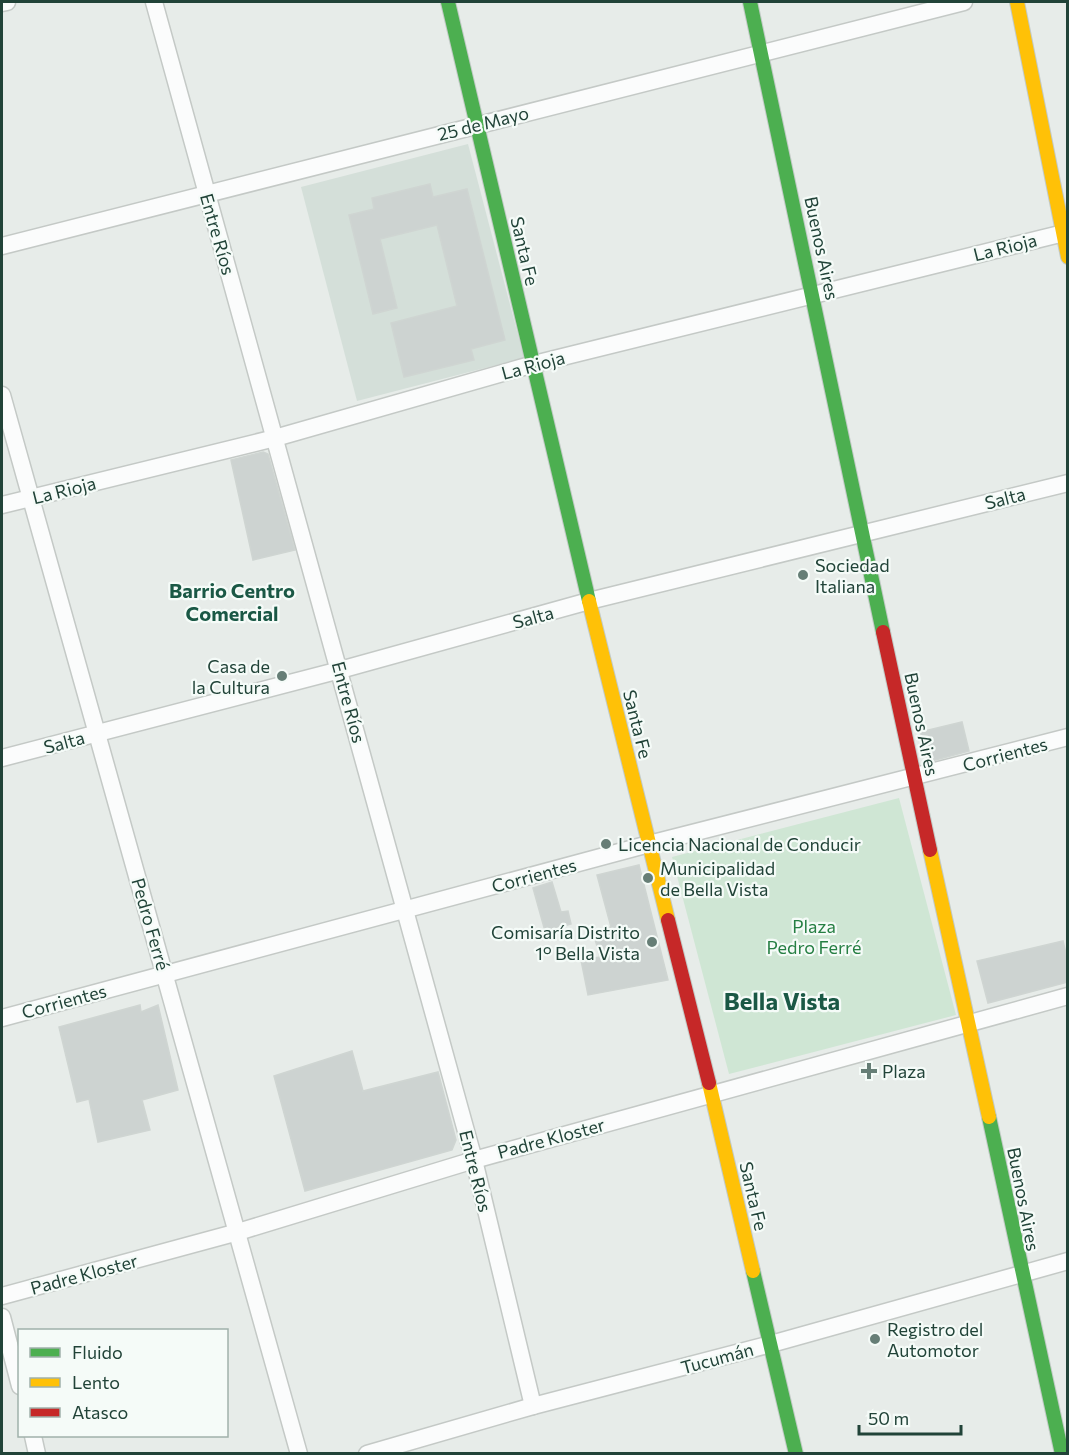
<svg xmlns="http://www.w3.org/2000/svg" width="1069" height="1455" font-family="Commissioner,sans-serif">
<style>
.built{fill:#d4dfd9}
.green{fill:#cfe6d4}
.building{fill:#cdd3d1;stroke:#cfd5d2;stroke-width:1.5}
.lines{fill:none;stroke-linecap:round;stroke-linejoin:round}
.street-casing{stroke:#c4c9c6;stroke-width:19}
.fast-casing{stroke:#c2cac6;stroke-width:16}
.slow-casing{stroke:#c2cac6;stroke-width:16}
.jam-casing{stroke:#c2cac6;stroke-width:16}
.street{stroke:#fbfcfc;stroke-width:16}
.fast{stroke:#4caf50;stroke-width:14}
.slow{stroke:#ffc107;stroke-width:14}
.jam{stroke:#c62828;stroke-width:14}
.poi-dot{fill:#667e76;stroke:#f5fbf8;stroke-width:2}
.labels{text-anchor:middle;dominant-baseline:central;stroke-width:4.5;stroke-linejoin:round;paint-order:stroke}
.street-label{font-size:18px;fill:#214338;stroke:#f5fbf8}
.poi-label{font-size:18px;fill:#214338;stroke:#f5fbf8;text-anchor:start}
.park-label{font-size:18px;fill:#267f43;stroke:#f5fbf8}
.neighbourhood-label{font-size:20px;font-weight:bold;fill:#1a5845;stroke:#f5fbf8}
.district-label{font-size:24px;font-weight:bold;fill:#1a5845;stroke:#f5fbf8}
</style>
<rect width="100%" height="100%" fill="#e7ece9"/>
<path class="built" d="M468,144L524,358L357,401L301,187Z"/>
<path class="green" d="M899,798L956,1015L729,1074L672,857Z"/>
<g class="building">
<path d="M430,184L433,197L467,189L505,340L471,349L474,360L404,377L391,323L457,306L437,225L380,239L397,308L373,314L349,215L374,209L372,198Z"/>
<path d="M263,452L268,454L295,550L253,560L231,460Z"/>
<path d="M962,722L969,751L928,762L920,732Z"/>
<path d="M639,865L668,980L588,995L581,960L600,957L593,932L611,927L597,875Z"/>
<path d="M552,882L561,912L568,911L571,924L545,931L533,888Z"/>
<path d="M1063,941L1068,962V982L988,1003L977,961Z"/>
<path d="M140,1005L141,1012L158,1005L178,1090L142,1100L150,1130L98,1142L89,1099L77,1102L59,1027Z"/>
<path d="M352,1051L363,1091L438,1072L456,1140L452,1150L305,1191L274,1076Z"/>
</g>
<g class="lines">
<g class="street-casing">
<g id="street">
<path d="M154,2L474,1160L533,1406"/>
<path d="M2,3L7,2"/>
<path d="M2,246L964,2"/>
<path d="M2,395L299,1454"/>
<path d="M2,505L275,438L534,364L1068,232"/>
<path d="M2,758L340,670L589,601L1068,483"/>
<path d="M2,1018L649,844L1068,737"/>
<path d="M2,1296L238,1232L474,1160L1068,996"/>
<path d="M2,1317L20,1386"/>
<path d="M33,1436L37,1454"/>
<path d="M367,1454L533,1406L771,1344L1068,1261"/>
</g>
</g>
<g class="fast-casing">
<g id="fast">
<path d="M448,2L589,601"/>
<path d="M750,2L883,632"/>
<path d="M989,1117L1062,1454"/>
<path d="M753,1271L796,1454"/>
</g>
</g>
<g class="slow-casing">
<g id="slow">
<path d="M1017,2L1068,257"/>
<path d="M589,601L668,920"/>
<path d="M930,850L989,1117"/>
<path d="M709,1083L753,1271"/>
</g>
</g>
<g class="jam-casing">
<g id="jam">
<path d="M883,632L930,850"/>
<path d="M668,920L709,1083"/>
</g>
</g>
<use href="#street" class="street"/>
<use href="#fast" class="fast"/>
<use href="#slow" class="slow"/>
<use href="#jam" class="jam"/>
</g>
<g class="poi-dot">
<circle cx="803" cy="575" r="6"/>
<circle cx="282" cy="676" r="6"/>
<circle cx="606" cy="844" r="6"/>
<circle cx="648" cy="878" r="6"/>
<circle cx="652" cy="942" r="6"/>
<path d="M866 1062h6v6h6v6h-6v6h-6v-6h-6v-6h6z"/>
<circle cx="875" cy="1339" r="6"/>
</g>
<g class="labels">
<g class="street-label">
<text transform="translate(483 123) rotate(-14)">25 de Mayo</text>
<text transform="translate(218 234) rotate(74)">Entre Ríos</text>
<text transform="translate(1005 247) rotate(-14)">La Rioja</text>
<text transform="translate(822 248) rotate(78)">Buenos Aires</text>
<text transform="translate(525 251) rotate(77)">Santa Fe</text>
<text transform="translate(533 365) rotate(-15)">La Rioja</text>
<text transform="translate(64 490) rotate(-14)">La Rioja</text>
<text transform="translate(1005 498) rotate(-14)">Salta</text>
<text transform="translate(533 617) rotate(-15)">Salta</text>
<text transform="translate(349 702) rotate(75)">Entre Ríos</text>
<text transform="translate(638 724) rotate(76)">Santa Fe</text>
<text transform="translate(922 724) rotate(78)">Buenos Aires</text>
<text transform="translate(64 742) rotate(-15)">Salta</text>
<text transform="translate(1005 754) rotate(-15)">Corrientes</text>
<text transform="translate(534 875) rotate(-15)">Corrientes</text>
<text transform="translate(151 924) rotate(74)">Pedro Ferré</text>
<text transform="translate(64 1001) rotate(-15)">Corrientes</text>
<text transform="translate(551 1138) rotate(-15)">Padre Kloster</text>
<text transform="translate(476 1171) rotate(76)">Entre Ríos</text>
<text transform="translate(754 1196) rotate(77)">Santa Fe</text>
<text transform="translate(1024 1199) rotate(79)">Buenos Aires</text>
<text transform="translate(84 1274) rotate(-15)">Padre Kloster</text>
<text transform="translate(717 1358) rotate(-15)">Tucumán</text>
</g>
<g class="poi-label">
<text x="815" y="565">Sociedad<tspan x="815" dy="21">Italiana</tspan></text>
<text x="270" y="666" text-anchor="end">Casa de<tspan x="270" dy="21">la Cultura</tspan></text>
<text x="618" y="844">Licencia Nacional de Conducir</text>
<text x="660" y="868">Municipalidad<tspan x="660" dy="21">de Bella Vista</tspan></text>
<text x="640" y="932" text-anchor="end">Comisaría Distrito<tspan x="640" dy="21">1° Bella Vista</tspan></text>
<text x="882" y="1071">Plaza</text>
<text x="887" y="1329">Registro del<tspan x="887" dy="21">Automotor</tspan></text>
</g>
<g class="park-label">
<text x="814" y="926">Plaza<tspan x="814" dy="21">Pedro Ferré</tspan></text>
</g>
<g class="neighbourhood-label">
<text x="232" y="590">Barrio Centro<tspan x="232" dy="23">Comercial</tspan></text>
</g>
<g class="district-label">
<text x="782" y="1000">Bella Vista</text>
</g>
</g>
<rect width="1069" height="1455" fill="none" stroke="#214338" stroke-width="6"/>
<rect x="18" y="1329" width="210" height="108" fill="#f5fbf8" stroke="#a0b1ab" stroke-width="1.5"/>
<rect x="30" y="1348" width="30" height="9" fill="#4caf50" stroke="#a0b1ab" stroke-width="1.5"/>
<text x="72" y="1359" font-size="18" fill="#214338">Fluido</text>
<rect x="30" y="1378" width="30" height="9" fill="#ffc107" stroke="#a0b1ab" stroke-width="1.5"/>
<text x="72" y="1389" font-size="18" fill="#214338">Lento</text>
<rect x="30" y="1408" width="30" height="9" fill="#c62828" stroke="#a0b1ab" stroke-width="1.5"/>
<text x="72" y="1419" font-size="18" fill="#214338">Atasco</text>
<path d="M859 1425v9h102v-9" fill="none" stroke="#214338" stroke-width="3"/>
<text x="868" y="1425" font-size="18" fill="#214338" stroke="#f5fbf8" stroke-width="4.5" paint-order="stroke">50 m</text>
</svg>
